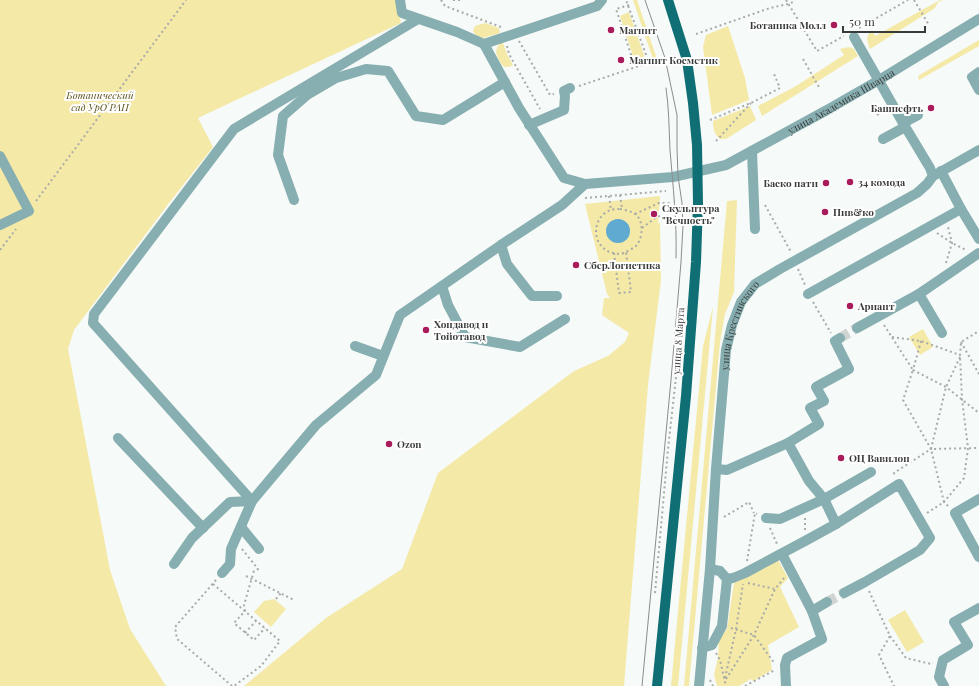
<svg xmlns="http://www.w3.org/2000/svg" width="979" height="686" font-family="'Playfair Display',serif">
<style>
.green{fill:#f4e9a7}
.water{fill:#5faad1}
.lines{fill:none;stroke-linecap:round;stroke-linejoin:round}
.minor-tunnel{stroke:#d0d4d2;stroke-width:10;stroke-dasharray:10 5;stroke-linecap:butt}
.path{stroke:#a8aba9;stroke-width:2;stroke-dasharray:2 3;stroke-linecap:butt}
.minor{stroke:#87aeb0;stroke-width:10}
.major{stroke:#106f74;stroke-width:10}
.tram{stroke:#8b8d8d;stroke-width:1}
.poi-dot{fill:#a91c5c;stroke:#fff;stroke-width:1.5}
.labels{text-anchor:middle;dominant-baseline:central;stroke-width:4;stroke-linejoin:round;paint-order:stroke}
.poi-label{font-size:10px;font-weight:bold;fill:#393a3a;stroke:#fff;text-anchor:start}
.park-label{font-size:10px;font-style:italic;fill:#5c531c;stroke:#fff}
.street-label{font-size:10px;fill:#393a3a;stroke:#fff}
</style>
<rect width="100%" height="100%" fill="#f6faf8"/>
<g class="green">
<path d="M0,0H396L401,23L198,118L213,147L169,203L74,330L68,349L110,570L130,629L166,686H0Z"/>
<path d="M633,0H637L656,56V68Z"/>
<path d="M940,0H943L938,2L935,8L870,49C867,40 865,37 872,30L875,36Z"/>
<path d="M629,12L645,58L635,62L620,16Z"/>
<path d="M485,23L499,28L500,33L483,38L477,37L473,31L475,26Z"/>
<path d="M728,26L745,78L749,100L712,115L703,47L706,35Z"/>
<path d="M979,40V46L919,80L918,76Z"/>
<path d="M501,43H503L507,54L513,65C504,70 502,66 498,58C497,55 495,52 497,48C497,46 499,45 501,43Z"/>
<path d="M849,47L854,49L858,56L762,116L758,106L796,86L844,55L840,49Z"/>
<path d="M750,106L756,120L726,139H720C714,134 713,129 713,121Z"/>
<path d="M660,196L658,225L660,221L661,280L648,385L624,686H244L326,618L402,569L438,473L574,371L608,356L625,342L629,333L602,315L604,298H610L607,294L585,204Z"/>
<path d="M737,200L734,292L725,314L720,342L689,686H684L727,201Z"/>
<path d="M713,307L678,686H671L703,346Z"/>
<path d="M923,329L933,347L920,355L909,337Z"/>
<path d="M778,560L788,578L780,587L799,627L768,645L772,670L753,681L751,679L739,686H717L714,675L718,657L719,638L727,629L734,583Z"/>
<path d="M274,599L286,609L271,627L254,612L264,601Z"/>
<path d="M905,610L924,642L907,652L888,620Z"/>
</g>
<circle class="water" cx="618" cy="231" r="12"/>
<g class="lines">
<g class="minor-tunnel">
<path d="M840,338L857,328"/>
<path d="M827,602L844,593"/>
</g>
<g class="path">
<path d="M441,0L445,6L501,27L502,28"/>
<path d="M453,0H462"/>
<path d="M786,0L817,51L844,36"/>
<path d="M914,0L929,25"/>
<path d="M629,5L616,9L635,67"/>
<path d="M859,28L908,0"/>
<path d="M696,34L770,8L788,4L793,2"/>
<path d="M519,41L550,95L554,94"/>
<path d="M507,46L509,54L540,109"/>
<path d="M803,59L820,89"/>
<path d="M579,86L651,62L648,60L626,0"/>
<path d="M877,115L880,113"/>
<path d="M710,120L753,102L780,88L774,74"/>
<path d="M716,141L751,103"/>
<path d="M620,195L622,209"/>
<path d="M609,196L611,210"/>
<path d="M585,198L666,191"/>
<path d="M36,201L186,0"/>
<path d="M765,205L791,252"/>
<path d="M620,209C625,210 631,211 635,214C644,221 643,236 637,245C634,248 628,251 624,253C602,258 588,234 601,217C603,214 607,211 611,210C613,209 617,209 620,209Z"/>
<path d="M635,214L659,203H672"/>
<path d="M642,228L658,216L667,217"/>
<path d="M937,233L952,243L966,250"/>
<path d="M0,250L16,229"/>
<path d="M614,253L619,293L631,292L626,252"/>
<path d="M946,263L952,243L948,227"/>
<path d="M798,269L805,285"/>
<path d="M813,302L831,333"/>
<path d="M884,325L913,370L903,400L931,449L894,473L895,476"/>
<path d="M892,337L921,341L960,355"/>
<path d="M921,341L913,370L946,387L979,413"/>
<path d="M961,342L979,374"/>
<path d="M960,357L946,387L931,449L979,448"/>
<path d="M948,506L944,502L964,478L968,448L962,399L960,356L961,342L979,331"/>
<path d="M927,513L944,502L931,449"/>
<path d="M724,517L749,502L754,513"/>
<path d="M770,528L777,544"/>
<path d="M805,530V518"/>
<path d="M242,549L258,569L254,571L244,605L245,611L234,623L254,640L265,628"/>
<path d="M747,561L755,513L757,514"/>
<path d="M246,576L294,600"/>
<path d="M216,580L175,627L177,639L232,686"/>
<path d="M748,583L775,589L784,578"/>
<path d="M213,584L280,641L261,666L234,686"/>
<path d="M869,591L890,636L879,655L894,686"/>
<path d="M655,593L668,449L676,377"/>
<path d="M276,599L281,593"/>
<path d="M731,628L754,635L775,664"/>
<path d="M245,633L256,621"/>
<path d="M890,636L906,658L931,664L933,663"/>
<path d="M716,653L720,660L726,686"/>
<path d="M725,678L736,629L743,584"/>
<path d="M726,679L754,635L775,589"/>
<path d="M710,680L713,686"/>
<path d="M745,686L775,670"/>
</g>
<g class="minor">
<path id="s1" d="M400,0L402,13L457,32L484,44L519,108L564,178L585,184L673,177L726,165L827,110L879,80L979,19"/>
<path d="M484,44L597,6L602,0"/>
<path d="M979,72L972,77L979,90"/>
<path d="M903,123L918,115"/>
<path d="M529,125L564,110L565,96L564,91L570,88"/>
<path d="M883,139L905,127"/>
<path d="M752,151L755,229"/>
<path d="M0,156L29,211L0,225"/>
<path d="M941,171L961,209L979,239"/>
<path d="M935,175L979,150"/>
<path d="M294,200L278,155L283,116L307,95L336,78L366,69L388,71L416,116L443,120L505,82"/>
<path d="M501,245L507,264L532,296H557"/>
<path d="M442,286L448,305L465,337L520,347L565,319"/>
<path d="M808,294L961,209"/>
<path d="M919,294L942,333"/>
<path d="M857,328L919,294L979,253"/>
<path d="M355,346L383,356"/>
<path d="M118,438L203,528"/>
<path d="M716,469L727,470L788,443"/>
<path d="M979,499L955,513L979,557"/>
<path d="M252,501L93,323L94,314L234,129L418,19"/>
<path d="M766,518L780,519L824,499L871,472"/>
<path d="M836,524L824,499L809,481L788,443L819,424L810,408L824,401L816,387L849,369L835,341L840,338"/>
<path d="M241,527L259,549"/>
<path d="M782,554L812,611L827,602"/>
<path d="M174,564L192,538L230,502L252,501"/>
<path d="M710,569L720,571L727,579L733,578L745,573L805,541L836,524L899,484L930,538L920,550L865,582L844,593"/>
<path d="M222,573L230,564L231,549L252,501L316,425L376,375L400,315L501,245L562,205L585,184"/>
<path d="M702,648L712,645L722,626L727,579"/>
<path id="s2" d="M699,686L710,569L716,469L726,350L732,325L741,302L755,284L780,269L917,193L927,184L933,176L930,168L903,123L854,37"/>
<path d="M786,686L785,665L787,658L822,639L812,611"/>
<path d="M944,686L939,677L943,660L968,645L954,622L979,608"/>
</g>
<path class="major" d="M657,686L686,396L696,262L698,203L697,145L693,103L687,60L668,0"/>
<g class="tram">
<path d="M666,88C669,108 669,129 670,150C673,186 677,221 676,258"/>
<path d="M642,686L671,380L681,262L683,226L682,203L678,176L677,148V115L665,58L645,0"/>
</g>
</g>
<g class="poi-dot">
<circle cx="834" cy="25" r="4"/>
<circle cx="611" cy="30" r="4"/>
<circle cx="621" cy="60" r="4"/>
<circle cx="931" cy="108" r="4"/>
<circle cx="850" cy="182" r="4"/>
<circle cx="826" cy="183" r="4"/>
<circle cx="825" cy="212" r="4"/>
<circle cx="654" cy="214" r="4"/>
<circle cx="576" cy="265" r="4"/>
<circle cx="850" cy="306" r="4"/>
<circle cx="426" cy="330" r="4"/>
<circle cx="389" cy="444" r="4"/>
<circle cx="841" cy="458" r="4"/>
</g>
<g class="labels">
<g class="poi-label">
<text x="826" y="25" text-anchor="end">Ботаника Молл</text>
<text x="619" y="30">Магнит</text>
<text x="629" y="60">Магнит Косметик</text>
<text x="923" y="108" text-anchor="end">Башнефть</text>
<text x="858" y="182">34 комода</text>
<text x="818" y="183" text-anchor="end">Баско пати</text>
<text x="662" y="208">Скульптура<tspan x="662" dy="12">"Вечность"</tspan></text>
<text x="833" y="212">Пив&amp;ко</text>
<text x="584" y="265">СберЛогистика</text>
<text x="858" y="306">Ариант</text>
<text x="434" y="324">Хондавод и<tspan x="434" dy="12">Тойотавод</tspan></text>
<text x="397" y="444">Ozon</text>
<text x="849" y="458">ОЦ Вавилон</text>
</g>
<g class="park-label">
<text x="100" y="95">Ботанический<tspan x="100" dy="12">сад УрО РАН</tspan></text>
</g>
<g class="street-label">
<text stroke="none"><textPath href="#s1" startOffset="553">улица Академика Шварца</textPath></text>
<text stroke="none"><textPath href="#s2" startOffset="365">улица Крестинского</textPath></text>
<text transform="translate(678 341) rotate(-86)">улица 8 Марта</text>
</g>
</g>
<path d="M843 26v6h82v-6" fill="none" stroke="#393a3a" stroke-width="2"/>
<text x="849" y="26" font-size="12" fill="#393a3a" stroke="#ffffff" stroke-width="3" paint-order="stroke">50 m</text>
</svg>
